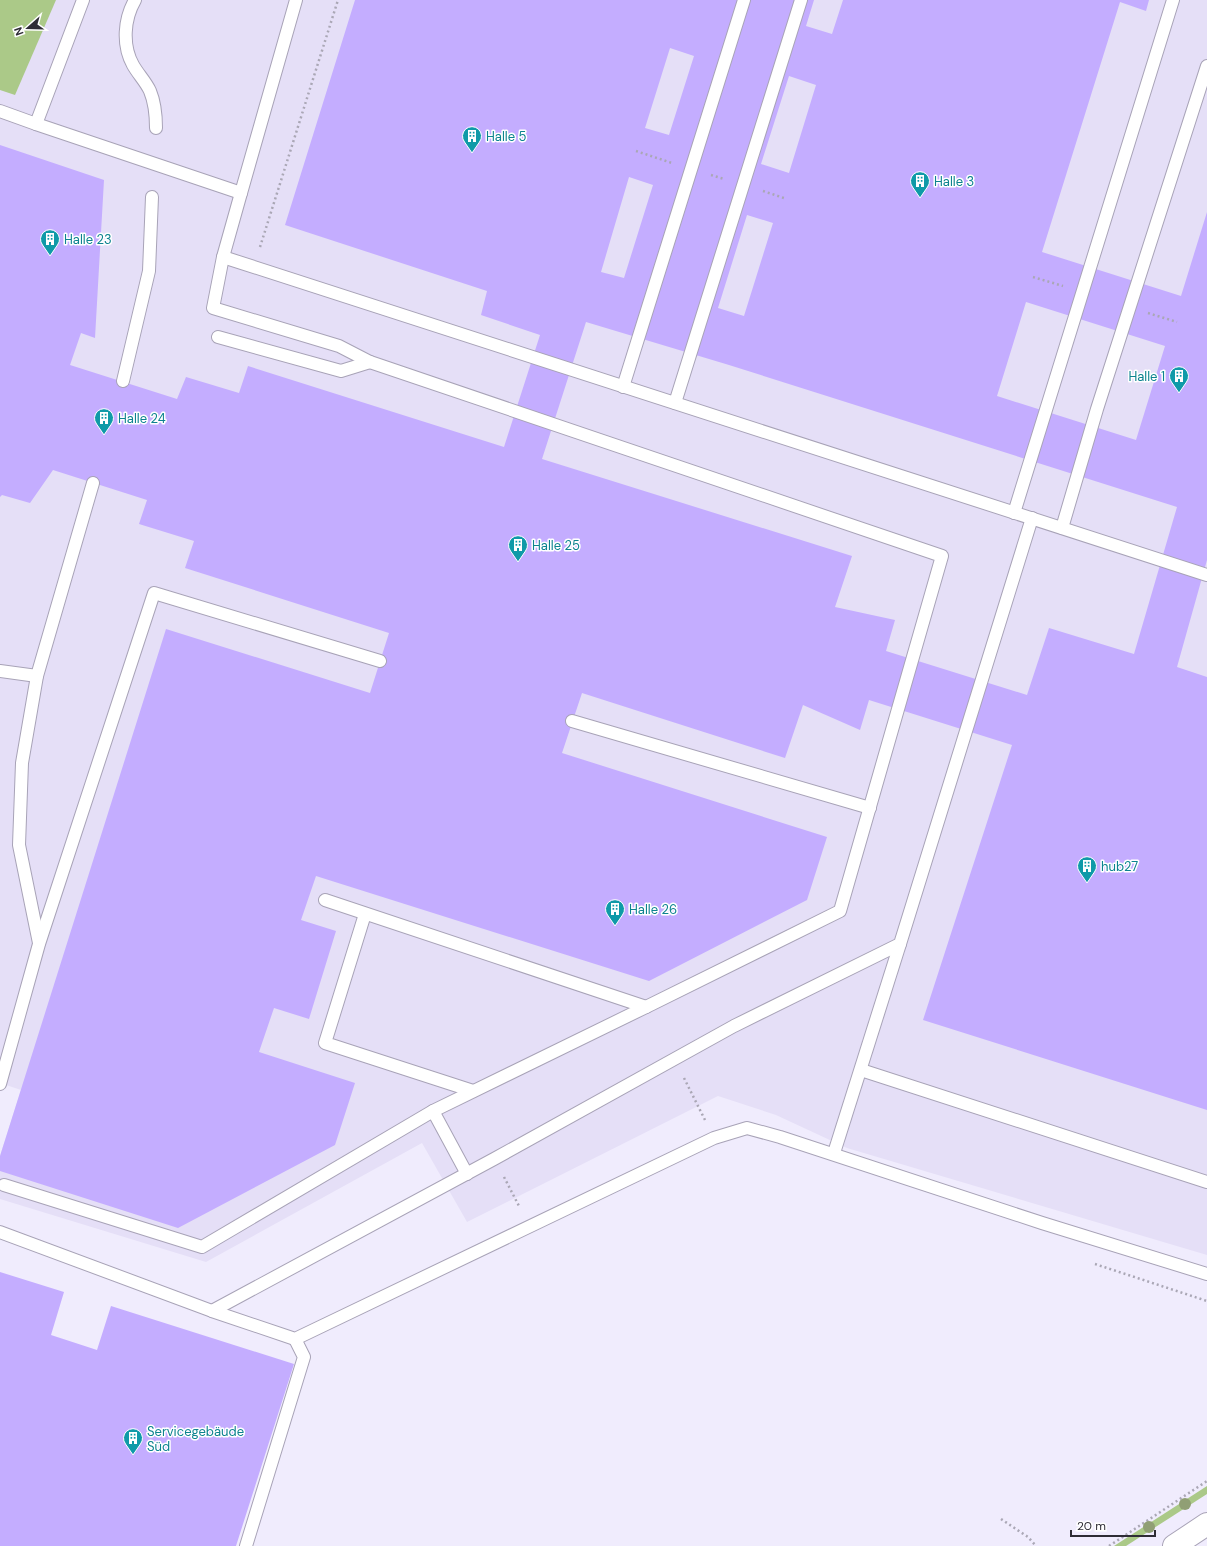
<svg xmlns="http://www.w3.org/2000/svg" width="1207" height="1546" font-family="'DM Sans',sans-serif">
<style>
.built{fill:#e5dff7}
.green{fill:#abc988}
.building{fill:#c4adff;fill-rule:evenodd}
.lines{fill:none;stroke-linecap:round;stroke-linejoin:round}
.lane-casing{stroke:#a8a3b7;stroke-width:14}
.secondary-casing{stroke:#a8a3b7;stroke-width:24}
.path{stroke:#aaa7b5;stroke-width:2.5;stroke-dasharray:2 3;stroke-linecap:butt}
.lane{stroke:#fff;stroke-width:12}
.secondary{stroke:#fff;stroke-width:22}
.tree{fill:#909f74}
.labels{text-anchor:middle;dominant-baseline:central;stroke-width:3;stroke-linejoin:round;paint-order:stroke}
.culture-label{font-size:13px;fill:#0d838f;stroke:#fff;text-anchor:start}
</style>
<rect width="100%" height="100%" fill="#f0ecfd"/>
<path class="built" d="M0,0H1207V1255L847,1148L776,1115L718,1096L467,1222L422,1143L206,1262L0,1199V1156L21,1090L0,1083Z"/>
<g class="green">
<path d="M0,0H56L15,95L0,90Z"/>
<path d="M1207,1486V1494L1126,1546H1114Z"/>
</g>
<g class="building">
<path d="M355,0H814L806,26L832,34L843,0H1149L1146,11L1120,2L1042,252L1181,296L1207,212V560L1177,667L1207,677V1110L923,1020L1012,745L869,700L860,730L803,705L785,758L582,693L562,753L827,837L807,900L649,981L316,876L301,920L336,931L309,1019L274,1008L259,1052L355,1083L335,1145L178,1228L0,1171V1156L166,629L370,693L389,633L185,568L194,541L139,524L147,500L53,470L30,503L2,495L0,497V145L104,180L95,338L81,333L70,365L177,399L186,377L239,393L248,366L504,447L540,335L481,315L487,291L285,225ZM670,48L694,56L669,135L645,128ZM789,76L816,85L789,173L761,164ZM629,177L653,185L624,278L601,272ZM747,215L773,223L744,316L718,308ZM1026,302L1165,346L1136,440L997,396ZM586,322L729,365L1177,507L1134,654L1049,628L1027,695L886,651L895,620L835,607L852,556L542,459Z"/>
<path d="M0,1272L64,1292L51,1335L97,1350L111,1306L294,1364L236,1546H0Z"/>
</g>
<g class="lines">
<g class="lane-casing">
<g id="lane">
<path d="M135,0C124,19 122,45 133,65C138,74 146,82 150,91C155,103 156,115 156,128"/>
<path d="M0,111L36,124L83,0"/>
<path d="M36,124L241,193L296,0"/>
<path d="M241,193L223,257L213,308L339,346L370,362L942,556L840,911L646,1007"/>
<path d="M223,257L1207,575"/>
<path d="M218,337L341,371L370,362"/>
<path d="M123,381L149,271L152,197"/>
<path d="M623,387L744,0"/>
<path d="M675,403L801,0"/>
<path d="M1014,513L1173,0"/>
<path d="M1062,528L1097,409L1207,66"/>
<path d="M0,671L37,676"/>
<path d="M572,721L870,808"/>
<path d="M365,914L325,1043L473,1091"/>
<path d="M39,943L19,845L22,763L37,676L93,483"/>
<path d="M861,1070L1207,1182"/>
<path d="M0,1084L39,944L154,593L380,661"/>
<path d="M433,1111L467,1174"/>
<path d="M834,1153L900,944"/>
<path d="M4,1185L202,1247L433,1111L646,1007L325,900"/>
<path d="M0,1232L212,1311L494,1159L734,1026L900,944L1032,518"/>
<path d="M212,1311L295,1339L714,1138L747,1128L780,1137L1042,1223L1207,1274"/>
<path d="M246,1546L304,1357L295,1339"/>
</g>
</g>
<g class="secondary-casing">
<path id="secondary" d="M1174,1546L1207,1524"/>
</g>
<g class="path">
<path d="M636,151L672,163"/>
<path d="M711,175L724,179"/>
<path d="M763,191L784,198"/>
<path d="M260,247L338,0"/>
<path d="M1033,277L1063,286"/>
<path d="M1148,313L1177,322"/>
<path d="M684,1078L705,1120"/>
<path d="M504,1177L520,1208"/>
<path d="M1095,1264L1207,1301"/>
<path d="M1001,1519L1028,1537L1036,1546"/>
<path d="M1109,1546L1207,1481"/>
</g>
<use href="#lane" class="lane"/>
<use href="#secondary" class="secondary"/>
</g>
<g class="tree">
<circle cx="1185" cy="1504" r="6"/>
<circle cx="1149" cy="1527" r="6"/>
</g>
<defs>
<g id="building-pin" transform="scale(1)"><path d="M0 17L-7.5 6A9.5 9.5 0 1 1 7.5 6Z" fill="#0f9aa8" stroke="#fff"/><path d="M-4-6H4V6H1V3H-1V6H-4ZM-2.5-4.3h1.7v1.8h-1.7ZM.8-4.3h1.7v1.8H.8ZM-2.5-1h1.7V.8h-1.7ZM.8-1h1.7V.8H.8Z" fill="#fff"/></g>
</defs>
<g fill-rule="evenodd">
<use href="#building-pin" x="472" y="136"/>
<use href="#building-pin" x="920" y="181"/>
<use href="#building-pin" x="50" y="239"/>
<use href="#building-pin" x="1179" y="376"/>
<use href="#building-pin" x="104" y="418"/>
<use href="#building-pin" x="518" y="545"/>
<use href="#building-pin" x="1087" y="866"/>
<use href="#building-pin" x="615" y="909"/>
<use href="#building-pin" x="133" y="1438"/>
</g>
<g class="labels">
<g class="culture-label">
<text x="486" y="136">Halle 5</text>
<text x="934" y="181">Halle 3</text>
<text x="64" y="239">Halle 23</text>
<text x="1165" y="376" text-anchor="end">Halle 1</text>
<text x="118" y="418">Halle 24</text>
<text x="532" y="545">Halle 25</text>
<text x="1101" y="866">hub27</text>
<text x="629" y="909">Halle 26</text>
<text x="147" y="1431">Servicegebäude<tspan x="147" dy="15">Süd</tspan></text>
</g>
</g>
<g transform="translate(28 28) rotate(250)" stroke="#ffffff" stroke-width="3" paint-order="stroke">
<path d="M0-3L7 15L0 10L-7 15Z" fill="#2e2c35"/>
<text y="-6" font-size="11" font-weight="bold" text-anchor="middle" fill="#2e2c35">N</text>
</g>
<path d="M1071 1530v6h84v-6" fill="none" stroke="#2e2c35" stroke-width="2"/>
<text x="1077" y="1530" font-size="12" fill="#2e2c35" stroke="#ffffff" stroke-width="3" paint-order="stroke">20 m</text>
</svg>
